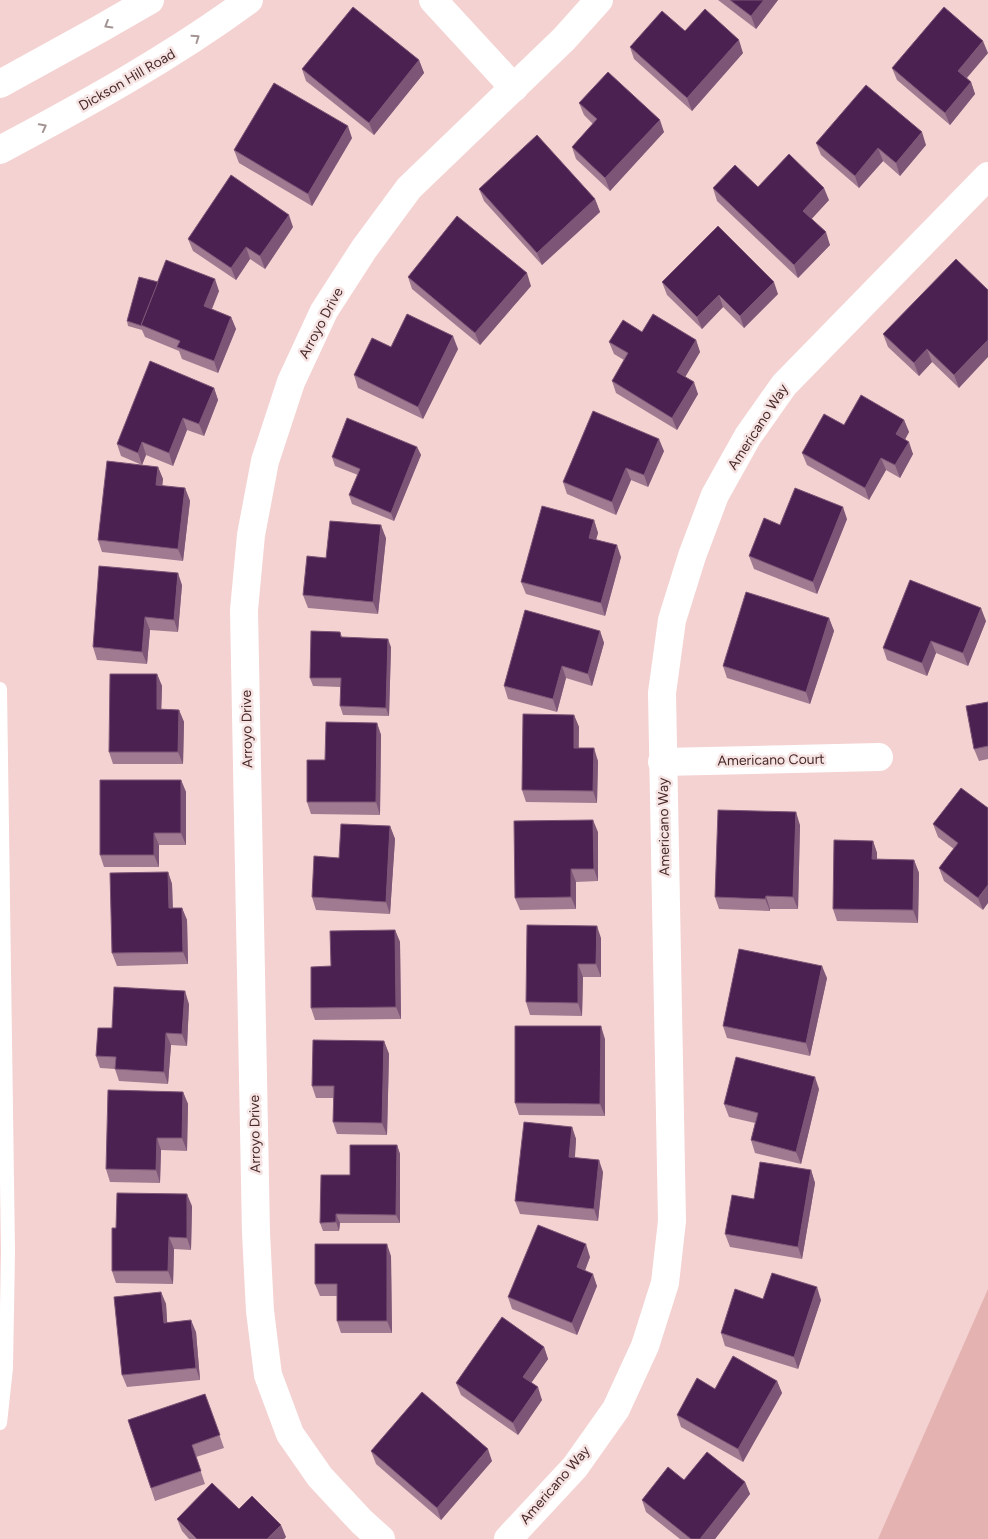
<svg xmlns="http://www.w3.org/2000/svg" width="988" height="1539" font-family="Figtree,sans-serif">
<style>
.green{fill:#e4b3b1}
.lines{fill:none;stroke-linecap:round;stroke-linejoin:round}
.service{stroke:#fff;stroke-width:14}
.minor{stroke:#fff;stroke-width:28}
.tertiary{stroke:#fff;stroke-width:28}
.wall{fill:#9f7a91}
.shaded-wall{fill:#7d5677}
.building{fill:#4a2151;stroke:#7d5677}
.oneway{stroke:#a49494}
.labels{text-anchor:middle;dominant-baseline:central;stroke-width:5;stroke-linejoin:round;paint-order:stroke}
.street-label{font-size:14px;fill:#492928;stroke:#f5e4e3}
</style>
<rect width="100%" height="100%" fill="#f4d2d1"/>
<path class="green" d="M988,1289V1539H878Z"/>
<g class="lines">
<path class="service" d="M0,689L8,1251L6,1368L0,1423"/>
<g class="minor">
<path d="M433,0L514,88"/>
<path d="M662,762L879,757"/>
<path d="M381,1539L362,1522L320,1477L290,1434L268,1375L260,1311L256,1233L244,610L251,535L265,461L291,382L324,311L364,249L409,188L564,39L599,0"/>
<path d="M508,1539L575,1467L616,1409L645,1346L665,1283L672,1221L662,693L672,620L692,556L715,495L748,436L784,385L988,176"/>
</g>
<g class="tertiary">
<path d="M0,84L98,30L150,0"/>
<path d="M0,150C86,104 170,58 249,0"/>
</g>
</g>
<g class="wall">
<path d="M718,0H778L756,29Z"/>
<path d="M630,47L743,53L692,111L634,59Z"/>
<path d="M988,53L967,78L971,82L975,94L950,125L897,80L892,68Z"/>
<path d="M419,60L424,73L374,135L306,81L302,69Z"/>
<path d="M579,103L664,132L610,191L576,159L572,147L593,124L584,115Z"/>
<path d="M352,138L312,206L239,163L234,150Z"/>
<path d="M816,143L926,145L900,176L883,161L859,188L821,155Z"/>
<path d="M758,187L829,200L811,219L830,245L798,278L717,201L713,188Z"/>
<path d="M479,189L595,199L600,212L542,265L484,201Z"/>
<path d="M293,227L265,269L250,259L236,280L193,251L188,239Z"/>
<path d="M408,277L531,286L480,345L412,289Z"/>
<path d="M158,282L219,291L212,309L231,317L236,329L218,373L182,359L179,351L145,337L142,330L128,326L127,321Z"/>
<path d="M662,282L778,294L744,328L723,307L702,329L667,295Z"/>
<path d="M988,290L959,388L932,362L919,376L888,347L883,334Z"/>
<path d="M642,332L696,340L700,352L685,377L698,394L677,430L616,393L612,381L624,360L614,354L609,342Z"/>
<path d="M391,347L458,349L423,419L358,388L354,375Z"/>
<path d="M214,388L218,400L204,436L187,430L173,466L146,455L142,465L121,456L117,444Z"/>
<path d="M904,420L909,432L905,439L913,454L900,478L886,470L869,500L807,465L802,453L844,425Z"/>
<path d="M417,447L421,455L394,521L352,504L349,495L358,475L335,466L332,457Z"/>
<path d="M664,451L648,487L631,480L616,515L567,494L563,482Z"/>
<path d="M158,467L163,479L162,486L185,488L190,501L183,561L102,552L98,540Z"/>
<path d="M847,519L817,594L754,569L749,556Z"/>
<path d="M594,520L598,533L596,539L621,557L605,616L526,594L521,582Z"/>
<path d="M386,538L378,614L308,608L303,595L326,558Z"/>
<path d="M182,585L178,632L150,630L147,664L97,660L93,647Z"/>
<path d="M829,618L834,631L810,704L727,678L723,666Z"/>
<path d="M986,621L968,666L936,653L927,676L887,660L883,648Z"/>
<path d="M600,631L604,643L592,686L566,678L557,712L508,699L504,686Z"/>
<path d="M340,632L342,637L391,647L389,716L343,715L340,706V687L313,686L310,678Z"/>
<path d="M157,674L162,686L161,709L179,710L184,722L183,764H113L109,752Z"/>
<path d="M988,702V759L979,761L974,749Z"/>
<path d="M574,715L579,727V748L598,761L597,803L526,802L522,790Z"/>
<path d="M377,723L381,735L380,815L311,814L307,802L325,760Z"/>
<path d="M181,780L186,792V845H159V867H104L100,855Z"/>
<path d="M961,788L983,910L944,881L939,868L954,849L938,837L933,824Z"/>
<path d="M800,825L798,909H770V911L719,909L715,897Z"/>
<path d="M390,826L395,839L390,914L316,910L312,897Z"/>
<path d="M598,832V881L576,882V909L520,910L515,898Z"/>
<path d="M873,841L877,853V860H914L919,873L918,923L837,921L833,909Z"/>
<path d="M168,872L172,884L173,908H182L187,920L188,964L117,966L112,953Z"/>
<path d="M395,930L400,942L401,1019L315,1020L311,1008L331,966Z"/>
<path d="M601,938V977H583L582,1016L530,1015L526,1002Z"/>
<path d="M827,978L810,1056L727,1038L723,1026Z"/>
<path d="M189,1004L187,1046L171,1045L168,1084L119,1081L115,1069L100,1068L96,1056L112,1028Z"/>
<path d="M605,1039V1116L519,1115L515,1103Z"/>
<path d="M384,1041L389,1054L387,1135L337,1134L333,1122V1098H316L312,1086Z"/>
<path d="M819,1089L801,1164L755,1153L751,1140L755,1123L729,1117L724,1104Z"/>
<path d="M183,1092L188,1104L187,1151L161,1150L160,1183L110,1182L106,1169Z"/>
<path d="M572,1127L576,1139L575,1157L603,1172L598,1221L520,1214L515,1201Z"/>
<path d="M397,1145L400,1154V1223H340L339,1231H323L320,1223L350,1175Z"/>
<path d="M811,1170L815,1183L802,1259L730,1247L725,1234L754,1199Z"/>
<path d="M192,1206L191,1250L174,1249L173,1284L116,1283L112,1271L116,1228Z"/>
<path d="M391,1256L392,1333H341L337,1321V1296H320L315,1284Z"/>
<path d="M590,1257L585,1271L597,1286L577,1335L512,1309L508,1297Z"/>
<path d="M161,1292L166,1304L167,1322L196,1332L200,1380L127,1387L122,1375Z"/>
<path d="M763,1299L821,1300L798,1369L725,1346L721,1333Z"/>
<path d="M544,1347L548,1359L531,1383L542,1400L518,1435L461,1395L456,1383Z"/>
<path d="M777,1381L782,1393L743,1462L681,1427L677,1415Z"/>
<path d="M205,1394L224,1448L196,1457L205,1484L155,1501L128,1420Z"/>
<path d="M371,1451L492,1461L441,1520L376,1464Z"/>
<path d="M684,1480L745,1482L750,1494L715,1539H680L646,1512L642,1500Z"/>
<path d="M239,1509L286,1537L284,1539H189L182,1531L177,1519Z"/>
</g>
<g class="shaded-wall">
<path d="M764,0H778L756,29L751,16Z"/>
<path d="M739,40L743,53L692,111L687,98Z"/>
<path d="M983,41L988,53L962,83L958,71Z"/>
<path d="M419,60L424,73L374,135L369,123Z"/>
<path d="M971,82L975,94L950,125L945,113Z"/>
<path d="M660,120L664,132L610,191L605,178Z"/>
<path d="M348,126L352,138L312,206L308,194Z"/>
<path d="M922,132L926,145L900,176L896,163Z"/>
<path d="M878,148L883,161L859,188L855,176Z"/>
<path d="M824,188L829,200L808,223L803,211Z"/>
<path d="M595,199L600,212L542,265L537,253Z"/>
<path d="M289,215L293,227L265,269L260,256Z"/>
<path d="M826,232L830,245L798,278L794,265Z"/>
<path d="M246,247L250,259L236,280L231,268Z"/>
<path d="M527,273L531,286L480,345L475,333Z"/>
<path d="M215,279L219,291L208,318L204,306Z"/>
<path d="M774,282L778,294L744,328L740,316Z"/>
<path d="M719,295L723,307L702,329L697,317Z"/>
<path d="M231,317L236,329L218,373L214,361Z"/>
<path d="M453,336L458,349L423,419L418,407Z"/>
<path d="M696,340L700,352L681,384L677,372Z"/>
<path d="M988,340V357L959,388L954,375Z"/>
<path d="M927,349L932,362L919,376L914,363Z"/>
<path d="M694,382L698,394L677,430L672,418Z"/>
<path d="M214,388L218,400L204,436L199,424Z"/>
<path d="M183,418L187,430L173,466L169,453Z"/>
<path d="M904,420L909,432L901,447L896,434Z"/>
<path d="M659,439L664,451L648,487L644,475Z"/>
<path d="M142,442L146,455L142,465L138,453Z"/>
<path d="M909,442L913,454L900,478L895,465Z"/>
<path d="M417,447L421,455L394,521L391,513Z"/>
<path d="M881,458L886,470L869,500L865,488Z"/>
<path d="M158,467L163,479L161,497L156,485Z"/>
<path d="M626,468L631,480L616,515L612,502Z"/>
<path d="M185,488L190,501L183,561L178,549Z"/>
<path d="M843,507L847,519L817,594L813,582Z"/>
<path d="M594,520L598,533L593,550L589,538Z"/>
<path d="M381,525L386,538L378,614L373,602Z"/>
<path d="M617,545L621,557L605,616L601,603Z"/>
<path d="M178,573L182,585L178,632L174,620Z"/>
<path d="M981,608L986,621L968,666L963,653Z"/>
<path d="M145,617L150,630L147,664L142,652Z"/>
<path d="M829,618L834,631L810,704L806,692Z"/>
<path d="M600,631L604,643L592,686L588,674Z"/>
<path d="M388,639L391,647L389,716L386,708Z"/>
<path d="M931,641L936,653L927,676L922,663Z"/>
<path d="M562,666L566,678L557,712L553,699Z"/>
<path d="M157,674L162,686L161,721L157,709Z"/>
<path d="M179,710L184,722L183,764L178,752Z"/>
<path d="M574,715L579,727L578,760L574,748Z"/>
<path d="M377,723L381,735L380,815L376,802Z"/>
<path d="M594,748L598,761L597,803L593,791Z"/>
<path d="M181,780L186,792V845L181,833Z"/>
<path d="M796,812L800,825L798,909L793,897Z"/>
<path d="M593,820L598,832V881L594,869Z"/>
<path d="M390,826L395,839L390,914L386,902Z"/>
<path d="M154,833L159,845V867L154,855Z"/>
<path d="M873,841L877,853V872L872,859Z"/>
<path d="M914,860L919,873L918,923L913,910Z"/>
<path d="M571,869L576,882V909L571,897Z"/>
<path d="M168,872L172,884L173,920L169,908Z"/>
<path d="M988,885V903L983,910L978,898Z"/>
<path d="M766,896L770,909V911L765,899Z"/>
<path d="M182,908L187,920L188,964L183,952Z"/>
<path d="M597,926L601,938V977L596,964Z"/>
<path d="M395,930L400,942L401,1019L396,1007Z"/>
<path d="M578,964L583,977L582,1016L578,1003Z"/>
<path d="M822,966L827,978L810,1056L806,1043Z"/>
<path d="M185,991L189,1004L187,1046L182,1034Z"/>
<path d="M601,1026L605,1039V1116L600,1104Z"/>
<path d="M166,1033L171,1045L168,1084L164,1072Z"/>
<path d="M384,1041L389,1054L387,1135L382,1123Z"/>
<path d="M815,1077L819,1089L801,1164L796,1152Z"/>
<path d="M183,1092L188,1104L187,1151L182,1138Z"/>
<path d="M572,1127L576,1139L574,1169L569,1157Z"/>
<path d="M157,1138L161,1150L160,1183L156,1170Z"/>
<path d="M397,1145L400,1154V1223L396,1215Z"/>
<path d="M599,1160L603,1172L598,1221L594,1209Z"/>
<path d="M811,1170L815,1183L802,1259L798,1247Z"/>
<path d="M187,1194L192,1206L191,1250L187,1238Z"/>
<path d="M336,1214L340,1223L339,1231L336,1222Z"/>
<path d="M169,1237L174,1249L173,1284L168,1271Z"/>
<path d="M387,1244L391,1256L392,1333L387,1321Z"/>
<path d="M586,1244L590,1257L581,1280L577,1267Z"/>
<path d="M593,1274L597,1286L577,1335L572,1323Z"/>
<path d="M817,1287L821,1300L798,1369L794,1357Z"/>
<path d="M161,1292L166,1304L168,1335L164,1323Z"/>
<path d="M191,1320L196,1332L200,1380L196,1368Z"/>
<path d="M544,1347L548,1359L527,1389L523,1377Z"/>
<path d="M777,1381L782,1393L743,1462L738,1449Z"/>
<path d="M538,1387L542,1400L518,1435L513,1423Z"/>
<path d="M488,1449L492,1461L441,1520L437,1508Z"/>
<path d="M745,1482L750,1494L715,1539H700Z"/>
<path d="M281,1525L286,1537L284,1539H267Z"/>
</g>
<g class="building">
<path d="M730,0H764L751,16Z"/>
<path d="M353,7L419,60L369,123L302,69Z"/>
<path d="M944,7L983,41L958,71L971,82L945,113L892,68Z"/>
<path d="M705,9L739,40L687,98L630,47L662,11L685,31Z"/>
<path d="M608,72L660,120L605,178L572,147L597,119L579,103Z"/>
<path d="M274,83L348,126L308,194L234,150Z"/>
<path d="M866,85L922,132L896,163L878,148L855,176L816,143Z"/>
<path d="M537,135L595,199L537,253L479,189Z"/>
<path d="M789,154L824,188L803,211L826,232L794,265L713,188L735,165L758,187Z"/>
<path d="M231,175L289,215L260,256L246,247L231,268L188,239Z"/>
<path d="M457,216L527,273L475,333L408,277Z"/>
<path d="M718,226L774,282L740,316L719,295L697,317L662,282Z"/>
<path d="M956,259L988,290V340L954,375L927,349L914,363L883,334Z"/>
<path d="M166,260L215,279L204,306L231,317L214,361L177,347L180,341L141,325Z"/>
<path d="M139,277L158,282L141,325L142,326L127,321Z"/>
<path d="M407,314L453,336L418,407L354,375L372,338L391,347Z"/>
<path d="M653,314L696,340L677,372L694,382L672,418L612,381L628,353L609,342L623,320L642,332Z"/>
<path d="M150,361L214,388L199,424L183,418L169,453L142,442L138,453L117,444Z"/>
<path d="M861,395L904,420L896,434L909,442L895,465L881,458L865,488L802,453L824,414L844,425Z"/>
<path d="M593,411L659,439L644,475L626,468L612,502L563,482Z"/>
<path d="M347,418L417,447L391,513L349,495L360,469L332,457Z"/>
<path d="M107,461L158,467L156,485L185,488L178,549L98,540Z"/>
<path d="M795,488L843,507L813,582L749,556L764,518L780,525Z"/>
<path d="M542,506L594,520L589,538L617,545L601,603L521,582Z"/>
<path d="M330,521L381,525L373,602L303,595L307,556L326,558Z"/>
<path d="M99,566L178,573L174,620L145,617L142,652L93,647Z"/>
<path d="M910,580L981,608L963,653L931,641L922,663L883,648Z"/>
<path d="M746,592L829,618L806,692L723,666Z"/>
<path d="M525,610L600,631L588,674L562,666L553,699L504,686Z"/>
<path d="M311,631L340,632L341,637L388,639L386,708L340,706L341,678H310Z"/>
<path d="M110,674H157V709L179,710L178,752H109Z"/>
<path d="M988,702V746L974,749L966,706Z"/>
<path d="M523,714L574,715V748H594L593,791L522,790Z"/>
<path d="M326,722L377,723L376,802H307V760H325Z"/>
<path d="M100,780H181V833H154V855H100Z"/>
<path d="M961,788L988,808V885L978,898L939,868L958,843L933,824Z"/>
<path d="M718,810L796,812L793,897L766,896L765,899L715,897Z"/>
<path d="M593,820L594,869H571V897L515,898L514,821Z"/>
<path d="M341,824L390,826L386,902L312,897L314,856L339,858Z"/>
<path d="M834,840L873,841L872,859L914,860L913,910L833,909Z"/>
<path d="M168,872L169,908H182L183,952L112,953L110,873Z"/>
<path d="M527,925L597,926L596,964H578V1003L526,1002Z"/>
<path d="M395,930L396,1007L311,1008V967L331,966L330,931Z"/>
<path d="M739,949L822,966L806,1043L723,1026Z"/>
<path d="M114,987L185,991L182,1034L166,1033L164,1072L115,1069L116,1057L96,1056L98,1028H112Z"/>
<path d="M515,1026H601L600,1104L515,1103Z"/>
<path d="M313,1040L384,1041L382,1123L333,1122L334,1086H312Z"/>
<path d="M736,1057L815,1077L796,1152L751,1140L758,1113L724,1104Z"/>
<path d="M108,1090L183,1092L182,1138H157L156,1170L106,1169Z"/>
<path d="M524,1122L572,1127L569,1157L599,1160L594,1209L515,1201Z"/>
<path d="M350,1145H397L396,1215L336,1214V1222L320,1223L321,1175H350Z"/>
<path d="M760,1162L811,1170L798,1247L725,1234L732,1195L754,1199Z"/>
<path d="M117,1193L187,1194V1238L169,1237L168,1271H112V1228H116Z"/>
<path d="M538,1225L586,1244L577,1267L593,1274L572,1323L508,1297Z"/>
<path d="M315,1244H387V1321H337V1284H315Z"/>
<path d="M772,1273L817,1287L794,1357L721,1333L735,1289L763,1299Z"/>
<path d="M161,1292L164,1323L191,1320L196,1368L122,1375L114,1297Z"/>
<path d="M502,1317L544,1347L523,1377L538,1387L513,1423L456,1383Z"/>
<path d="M733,1356L777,1381L738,1449L677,1415L697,1378L715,1389Z"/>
<path d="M422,1392L488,1449L437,1508L371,1451Z"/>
<path d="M205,1394L220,1435L192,1445L201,1471L151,1488L128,1420Z"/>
<path d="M707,1452L745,1482L700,1539H691L642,1500L668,1467L684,1480Z"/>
<path d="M212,1483L239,1509L252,1496L281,1525L267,1539H197L177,1519Z"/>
</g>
<defs><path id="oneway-chevron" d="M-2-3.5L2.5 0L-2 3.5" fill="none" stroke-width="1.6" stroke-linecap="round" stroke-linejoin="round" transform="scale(1.25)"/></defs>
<g class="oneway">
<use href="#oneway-chevron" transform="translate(108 25) rotate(149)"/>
<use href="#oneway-chevron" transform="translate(196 38) rotate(-35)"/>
<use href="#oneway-chevron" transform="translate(43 127) rotate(-28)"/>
</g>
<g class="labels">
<g class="street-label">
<text transform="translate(127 80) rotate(-30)">Dickson Hill Road</text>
<text transform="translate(321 323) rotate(-62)">Arroyo Drive</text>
<text transform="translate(758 427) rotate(-57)">Americano Way</text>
<text transform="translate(247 729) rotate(-91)">Arroyo Drive</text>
<text transform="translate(771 760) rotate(-1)">Americano Court</text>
<text transform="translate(664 827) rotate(-91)">Americano Way</text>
<text transform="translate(255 1134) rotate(-91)">Arroyo Drive</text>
<text transform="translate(555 1485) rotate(-49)">Americano Way</text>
</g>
</g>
</svg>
